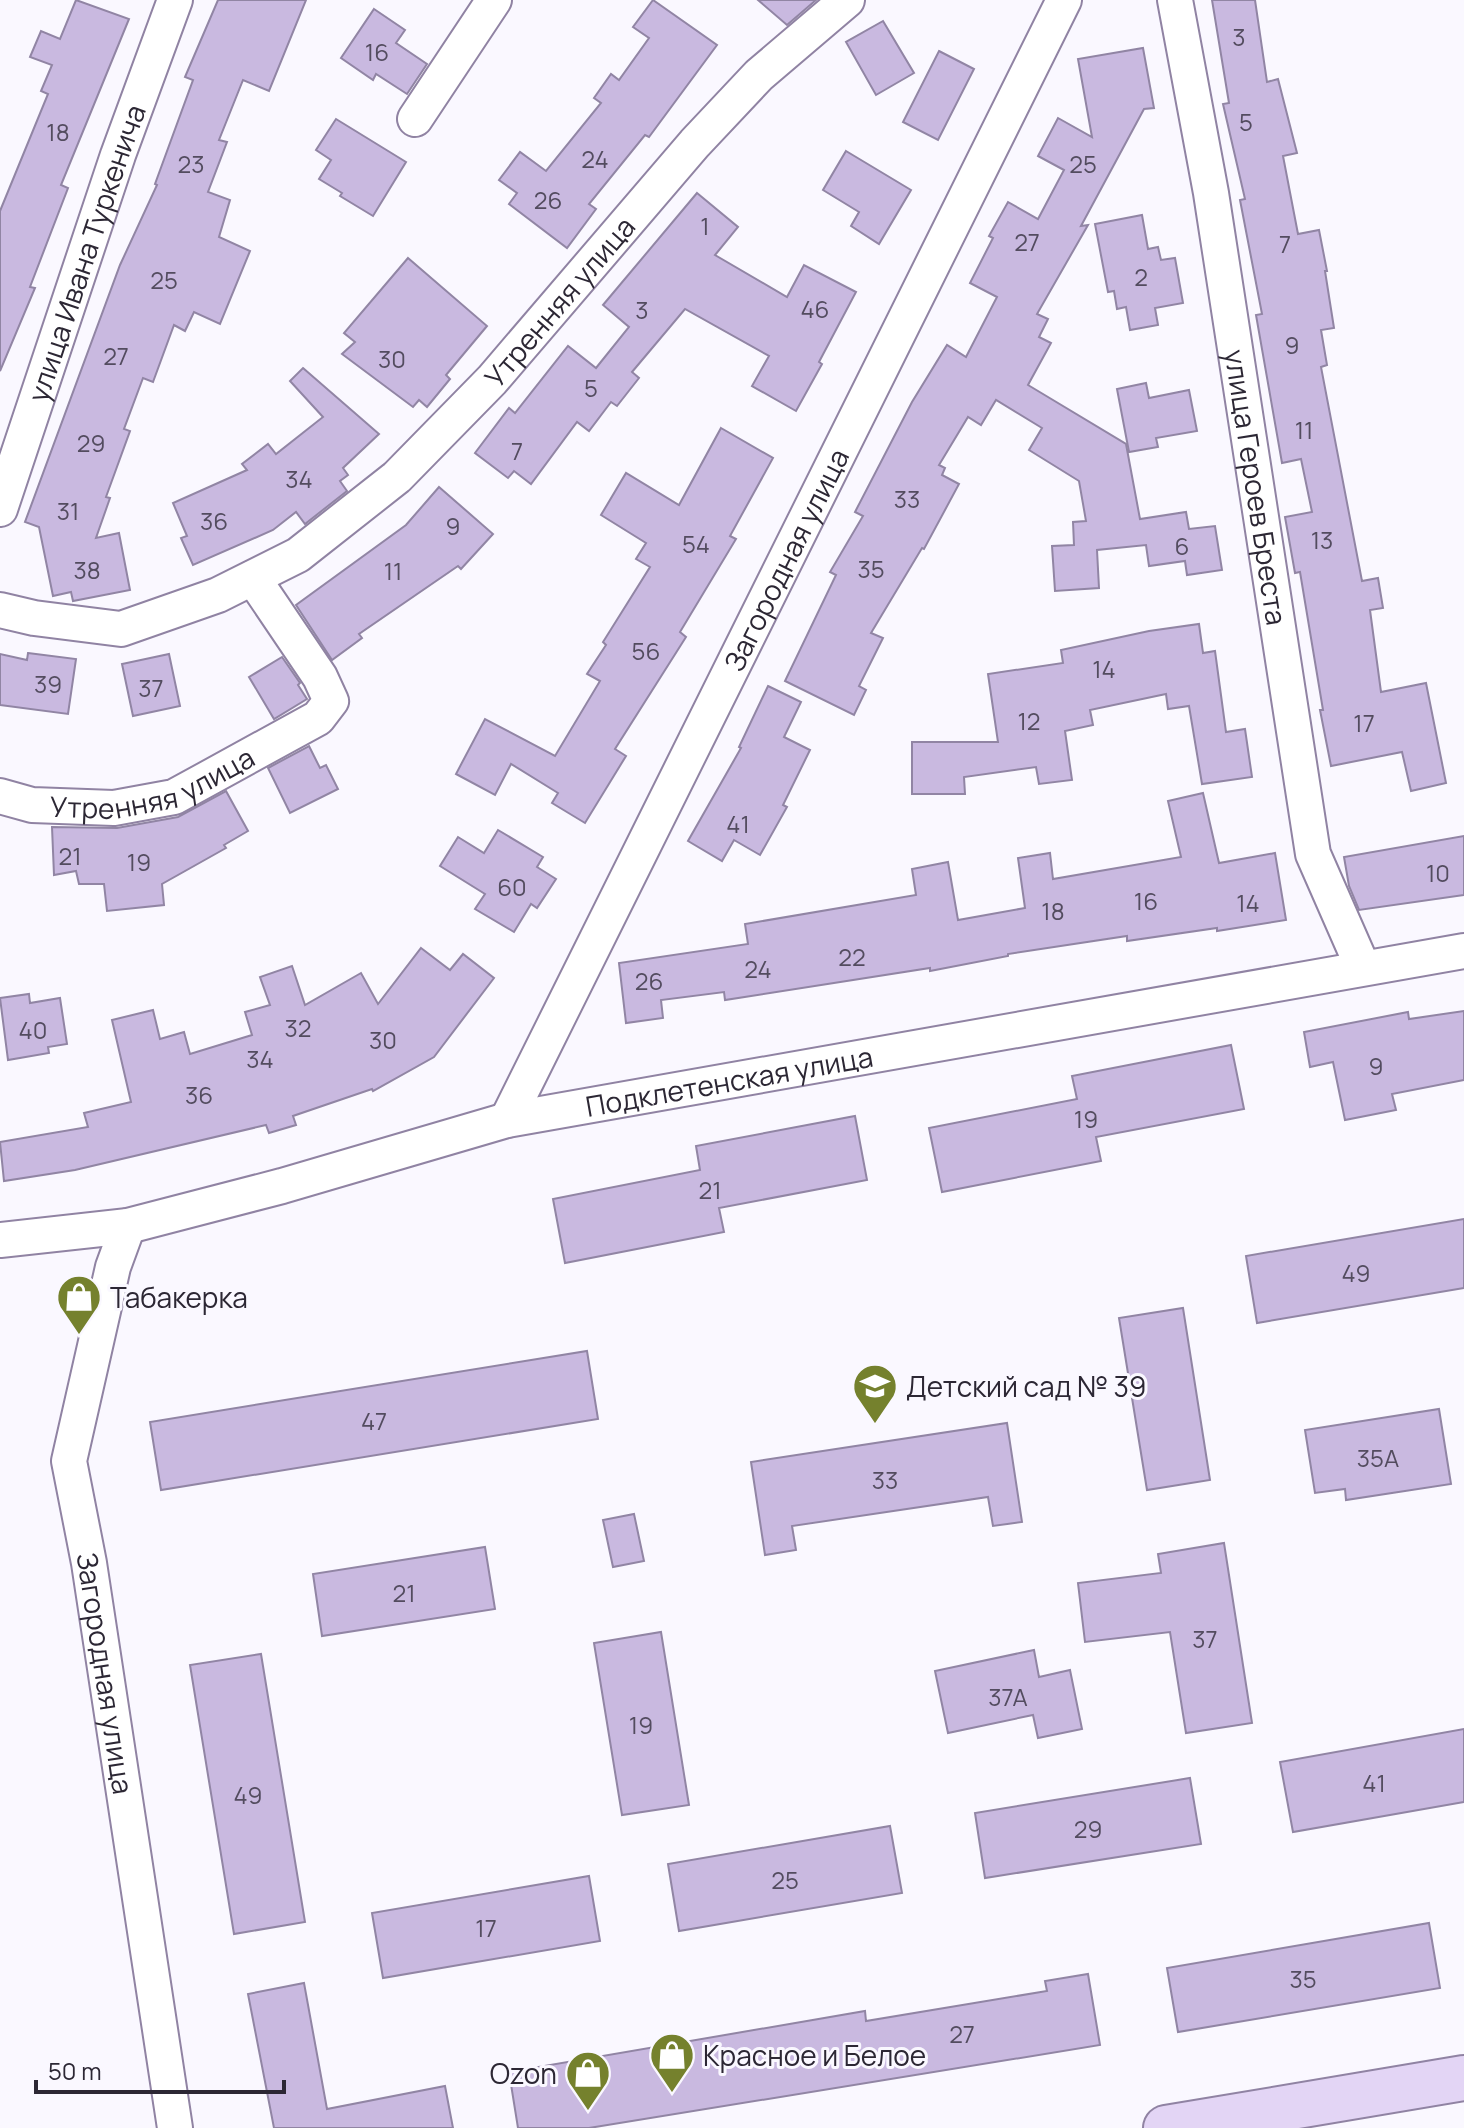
<svg xmlns="http://www.w3.org/2000/svg" width="1464" height="2128" font-family="Manrope,sans-serif">
<style>
.building{fill:#c9b9e0;stroke:#9185a4;stroke-width:2}
.lines{fill:none;stroke-linecap:round;stroke-linejoin:round}
.street-casing{stroke:#9083a3;stroke-width:38}
.secondary-casing{stroke:#9083a3;stroke-width:48}
.street{stroke:#fff;stroke-width:34}
.secondary{stroke:#e3d5f5;stroke-width:44}
.labels{text-anchor:middle;dominant-baseline:central;stroke-width:6;stroke-linejoin:round;paint-order:stroke}
.number-label{font-size:24px;fill:#534c5f}
.street-label{font-size:28px;fill:#2c2734;stroke:#faf8ff}
.poi-label{font-size:28px;fill:#2c2734;stroke:#faf8ff;text-anchor:start}
</style>
<rect width="100%" height="100%" fill="#faf8ff"/>
<g class="building">
<path d="M76,0L129,19L61,185L68,188L30,287L35,288L0,371V211L48,94L41,91L52,65L30,57L41,31L60,39Z"/>
<path d="M218,0H306L269,91L243,80L219,140L227,142L208,192L230,200L219,237L250,251L220,324L194,312L185,331L174,325L153,382L143,378L124,429L130,431L106,497L110,498L96,538L119,533L130,590L73,601L71,592L53,596L39,527L25,522L120,265L157,185L155,184L193,80L185,77Z"/>
<path d="M653,0L717,45L649,137L645,135L589,204L596,209L567,248L509,204L517,193L499,180L520,152L546,171L601,103L594,98L611,74L619,80L649,38L633,27Z"/>
<path d="M758,0H816L787,25Z"/>
<path d="M1212,0H1255L1267,82L1278,79L1297,153L1283,156L1298,234L1319,230L1327,271H1325L1334,328L1321,330L1327,365L1321,367L1362,581L1378,578L1383,608L1370,610L1381,692L1426,683L1446,783L1411,791L1402,752L1331,766L1320,710H1323L1300,572L1295,573L1285,517L1312,512L1301,459L1282,463L1256,315L1262,314L1240,200L1245,199L1223,104L1229,103Z"/>
<path d="M374,9L405,30L396,43L427,64L407,94L376,74L373,80L341,58Z"/>
<path d="M883,21L914,73L876,95L846,42Z"/>
<path d="M1143,48L1154,108L1144,109L1081,226L1088,225L1037,314L1048,319L1039,337L1051,343L1028,385L1126,444L1140,519L1186,512L1189,529L1215,526L1222,570L1187,575L1185,561L1149,566L1146,545L1097,550L1099,588L1055,591L1052,546L1074,545L1073,522L1086,521L1079,481L1029,450L1042,428L996,400L981,425L968,417L939,465L945,468L942,475L959,484L924,549L922,548L871,633L883,638L859,686L866,690L854,715L785,681L836,575L830,572L863,516L855,512L912,402L947,345L966,357L997,297L970,283L993,238L989,236L1008,202L1038,219L1064,170L1038,156L1058,118L1092,137L1078,59Z"/>
<path d="M939,51L974,69L938,140L903,122Z"/>
<path d="M336,119L406,162L373,216L340,196L342,193L319,179L331,160L316,150Z"/>
<path d="M846,151L911,190L879,244L851,226L859,212L823,190Z"/>
<path d="M697,193L738,227L715,255L787,297L804,265L856,292L819,362L822,364L796,411L752,386L769,356L685,309L632,372L639,378L617,406L611,402L589,431L577,422L531,484L514,471L508,478L475,453L509,408L515,413L568,346L596,368L629,327L603,305Z"/>
<path d="M1142,215L1148,249L1158,247L1161,260L1175,258L1183,303L1155,308L1158,325L1130,330L1126,307L1117,309L1114,291L1108,292L1095,224Z"/>
<path d="M408,258L487,326L446,375L450,379L427,407L419,400L413,407L342,354L355,342L344,333Z"/>
<path d="M303,368L379,434L343,468L348,475L340,481L347,491L305,524L296,512L273,530L193,565L181,538L187,536L173,503L247,470L242,464L268,444L276,454L323,417L290,381Z"/>
<path d="M1146,383L1149,398L1189,390L1197,431L1156,438L1158,447L1129,452L1117,389Z"/>
<path d="M721,428L773,458L730,536L736,539L680,632L686,637L615,749L626,756L585,823L552,803L558,793L511,764L495,795L456,774L485,719L555,756L600,681L587,674L606,645L603,642L650,567L636,559L646,543L601,515L626,473L679,505Z"/>
<path d="M439,487L493,534L461,569L458,566L359,634L362,638L332,660L296,605L406,525Z"/>
<path d="M1199,624L1203,653L1215,651L1226,732L1245,729L1252,777L1202,784L1189,706L1168,709L1166,694L1090,710L1093,725L1065,731L1072,780L1039,784L1036,767L964,777L965,794H912V742H998L988,674L1063,663L1061,650L1149,631Z"/>
<path d="M28,653L76,659L68,714L0,705V654L27,660Z"/>
<path d="M169,654L180,706L133,716L122,664Z"/>
<path d="M282,657L300,683L298,685L307,699L274,719L249,677Z"/>
<path d="M768,686L801,702L784,737L810,750L783,805L787,807L760,855L734,840L722,861L688,841L741,748L739,747Z"/>
<path d="M309,746L320,768L326,765L338,789L290,813L268,768Z"/>
<path d="M226,791L248,831L224,845L226,848L162,884L164,905L107,911L104,884H79L76,871L54,875L52,827L117,828L178,817Z"/>
<path d="M1203,793L1219,863L1275,853L1286,920L1217,931V928L1127,941V936L1008,954V956L930,971V968L725,1000L724,992L661,1000L663,1018L626,1023L619,963L748,944L745,924L916,895L912,869L948,862L958,920L1025,908L1018,858L1050,853L1053,879L1181,857L1168,801Z"/>
<path d="M498,830L543,857L537,867L556,879L537,908L531,904L514,932L475,909L485,894L440,866L458,837L484,853Z"/>
<path d="M1464,836V895L1359,910L1349,886L1344,857Z"/>
<path d="M421,948L450,970L463,954L494,978L434,1057L373,1091L372,1089L293,1116L296,1125L269,1133L266,1125L75,1170L4,1181L0,1142L88,1127L84,1113L131,1102L112,1020L153,1010L160,1039L184,1032L190,1054L252,1035L245,1012L270,1005L260,977L292,966L305,1005L361,973L378,1004Z"/>
<path d="M29,994L30,1003L60,998L67,1044L48,1047L49,1053L8,1060L0,998Z"/>
<path d="M1464,1011V1080L1392,1094L1396,1110L1345,1120L1333,1062L1310,1067L1304,1032L1408,1012L1409,1019Z"/>
<path d="M1231,1045L1244,1109L1096,1137L1101,1161L942,1192L929,1128L1077,1099L1072,1076Z"/>
<path d="M855,1116L867,1180L719,1208L724,1232L565,1263L553,1199L700,1170L696,1146Z"/>
<path d="M1464,1219V1288L1257,1323L1246,1256Z"/>
<path d="M1183,1308L1210,1480L1147,1490L1119,1318Z"/>
<path d="M587,1351L598,1419L161,1490L150,1422Z"/>
<path d="M1439,1409L1451,1484L1346,1500L1345,1489L1315,1493L1305,1430Z"/>
<path d="M1007,1423L1022,1522L993,1526L988,1497L792,1526L796,1550L765,1555L751,1462Z"/>
<path d="M634,1514L644,1561L613,1567L603,1520Z"/>
<path d="M1224,1543L1252,1723L1186,1733L1170,1632L1085,1642L1078,1583L1161,1573L1158,1554Z"/>
<path d="M485,1547L495,1609L322,1636L313,1574Z"/>
<path d="M661,1632L689,1805L622,1815L594,1643Z"/>
<path d="M1034,1650L1039,1677L1070,1670L1082,1729L1038,1738L1033,1715L948,1733L935,1671Z"/>
<path d="M261,1654L305,1922L234,1934L190,1665Z"/>
<path d="M1464,1729V1802L1293,1832L1280,1762Z"/>
<path d="M1190,1778L1201,1844L985,1878L975,1813Z"/>
<path d="M890,1826L902,1893L679,1931L668,1864Z"/>
<path d="M589,1876L600,1941L383,1978L372,1913Z"/>
<path d="M1429,1923L1440,1988L1178,2032L1167,1968Z"/>
<path d="M1088,1974L1100,2045L589,2128H518L509,2072L865,2011L866,2021L1047,1991L1045,1981Z"/>
<path d="M304,1983L327,2109L445,2086L453,2128H274L248,1994Z"/>
</g>
<g class="lines">
<g class="street-casing">
<g id="street">
<path id="s1" d="M1175,0L1211,193L1313,854L1363,968"/>
<path d="M415,119L494,0"/>
<path id="s2" d="M0,509L118,155L175,0"/>
<path id="s3" d="M0,610L34,618L121,629L218,595L298,555L397,477L492,380L695,143L759,75L847,0"/>
<path id="s4" d="M0,796L32,805L114,808L174,797L318,718L331,701L320,677L253,578"/>
<path id="s5" d="M507,1120L1064,0"/>
<path id="s6" d="M128,1226L113,1267L69,1461L89,1563L175,2128"/>
<path id="s7" d="M0,1240L128,1226L282,1186L507,1120L1464,951"/>
</g>
</g>
<g class="secondary-casing">
<path id="secondary" d="M1166,2128L1464,2078"/>
</g>
<use href="#street" class="street"/>
<use href="#secondary" class="secondary"/>
</g>
<defs>
<g id="shop-pin" transform="scale(2.3)"><path d="M0 17L-7.5 6A9.5 9.5 0 1 1 7.5 6Z" fill="#75812d" stroke="#faf8ff"/><path d="M-5-2.5h2.3a2.7 3.5 0 0 1 5.4 0H5L5.5 6h-11ZM-1.5-2.5h3a1.5 2.3 0 0 0-3 0Z" fill="#fff"/></g>
<g id="school-pin" transform="scale(2.3)"><path d="M0 17L-7.5 6A9.5 9.5 0 1 1 7.5 6Z" fill="#75812d" stroke="#faf8ff"/><path d="M0-5L7-2L0 1L-7-2ZM-4 1L0 2.5L4 1V4Q0 6-4 4Z" fill="#fff"/></g>
</defs>
<g fill-rule="evenodd">
<use href="#shop-pin" x="79" y="1297"/>
<use href="#school-pin" x="875" y="1386"/>
<use href="#shop-pin" x="672" y="2055"/>
<use href="#shop-pin" x="588" y="2073"/>
</g>
<g class="labels">
<g class="number-label">
<text x="1239" y="36">3</text>
<text x="377" y="51">16</text>
<text x="1246" y="121">5</text>
<text x="58" y="131">18</text>
<text x="595" y="158">24</text>
<text x="191" y="163">23</text>
<text x="1083" y="163">25</text>
<text x="548" y="199">26</text>
<text x="705" y="225">1</text>
<text x="1027" y="241">27</text>
<text x="1285" y="243">7</text>
<text x="1141" y="276">2</text>
<text x="164" y="279">25</text>
<text x="815" y="308">46</text>
<text x="642" y="309">3</text>
<text x="1292" y="344">9</text>
<text x="116" y="355">27</text>
<text x="392" y="358">30</text>
<text x="591" y="387">5</text>
<text x="1304" y="429">11</text>
<text x="91" y="442">29</text>
<text x="517" y="450">7</text>
<text x="299" y="478">34</text>
<text x="907" y="498">33</text>
<text x="68" y="510">31</text>
<text x="214" y="520">36</text>
<text x="453" y="525">9</text>
<text x="1322" y="539">13</text>
<text x="696" y="543">54</text>
<text x="1182" y="545">6</text>
<text x="871" y="568">35</text>
<text x="87" y="569">38</text>
<text x="393" y="570">11</text>
<text x="646" y="650">56</text>
<text x="1104" y="668">14</text>
<text x="48" y="683">39</text>
<text x="151" y="687">37</text>
<text x="1029" y="720">12</text>
<text x="1364" y="722">17</text>
<text x="738" y="823">41</text>
<text x="70" y="855">21</text>
<text x="139" y="861">19</text>
<text x="1438" y="872">10</text>
<text x="512" y="886">60</text>
<text x="1146" y="900">16</text>
<text x="1248" y="902">14</text>
<text x="1053" y="910">18</text>
<text x="852" y="956">22</text>
<text x="758" y="968">24</text>
<text x="649" y="980">26</text>
<text x="298" y="1027">32</text>
<text x="33" y="1029">40</text>
<text x="383" y="1039">30</text>
<text x="260" y="1058">34</text>
<text x="1376" y="1065">9</text>
<text x="199" y="1094">36</text>
<text x="1086" y="1118">19</text>
<text x="710" y="1189">21</text>
<text x="1356" y="1272">49</text>
<text x="374" y="1420">47</text>
<text x="1378" y="1457">35А</text>
<text x="885" y="1479">33</text>
<text x="404" y="1592">21</text>
<text x="1205" y="1638">37</text>
<text x="1008" y="1696">37А</text>
<text x="641" y="1724">19</text>
<text x="1374" y="1782">41</text>
<text x="248" y="1794">49</text>
<text x="1088" y="1828">29</text>
<text x="785" y="1879">25</text>
<text x="486" y="1927">17</text>
<text x="1303" y="1978">35</text>
<text x="962" y="2033">27</text>
</g>
<g class="street-label">
<text stroke="none"><textPath href="#s2" startOffset="270">улица Ивана Туркенича</textPath></text>
<text stroke="none"><textPath href="#s3" startOffset="680">Утренняя улица</textPath></text>
<text stroke="none"><textPath href="#s1" startOffset="494">улица Героев Бреста</textPath></text>
<text stroke="none"><textPath href="#s5" startOffset="626">Загородная улица</textPath></text>
<text stroke="none"><textPath href="#s4" startOffset="158">Утренняя улица</textPath></text>
<text stroke="none"><textPath href="#s7" startOffset="748">Подклетенская улица</textPath></text>
<text stroke="none"><textPath href="#s6" startOffset="458">Загородная улица</textPath></text>
</g>
<g class="poi-label">
<text x="110" y="1297">Табакерка</text>
<text x="906" y="1386">Детский сад № 39</text>
<text x="703" y="2055">Красное и Белое</text>
<text x="557" y="2073" text-anchor="end">Ozon</text>
</g>
</g>
<path d="M36 2080v12h248v-12" fill="none" stroke="#2c2734" stroke-width="4"/>
<text x="48" y="2080" font-size="24" fill="#2c2734" stroke="#faf8ff" stroke-width="6" paint-order="stroke">50 m</text>
</svg>
